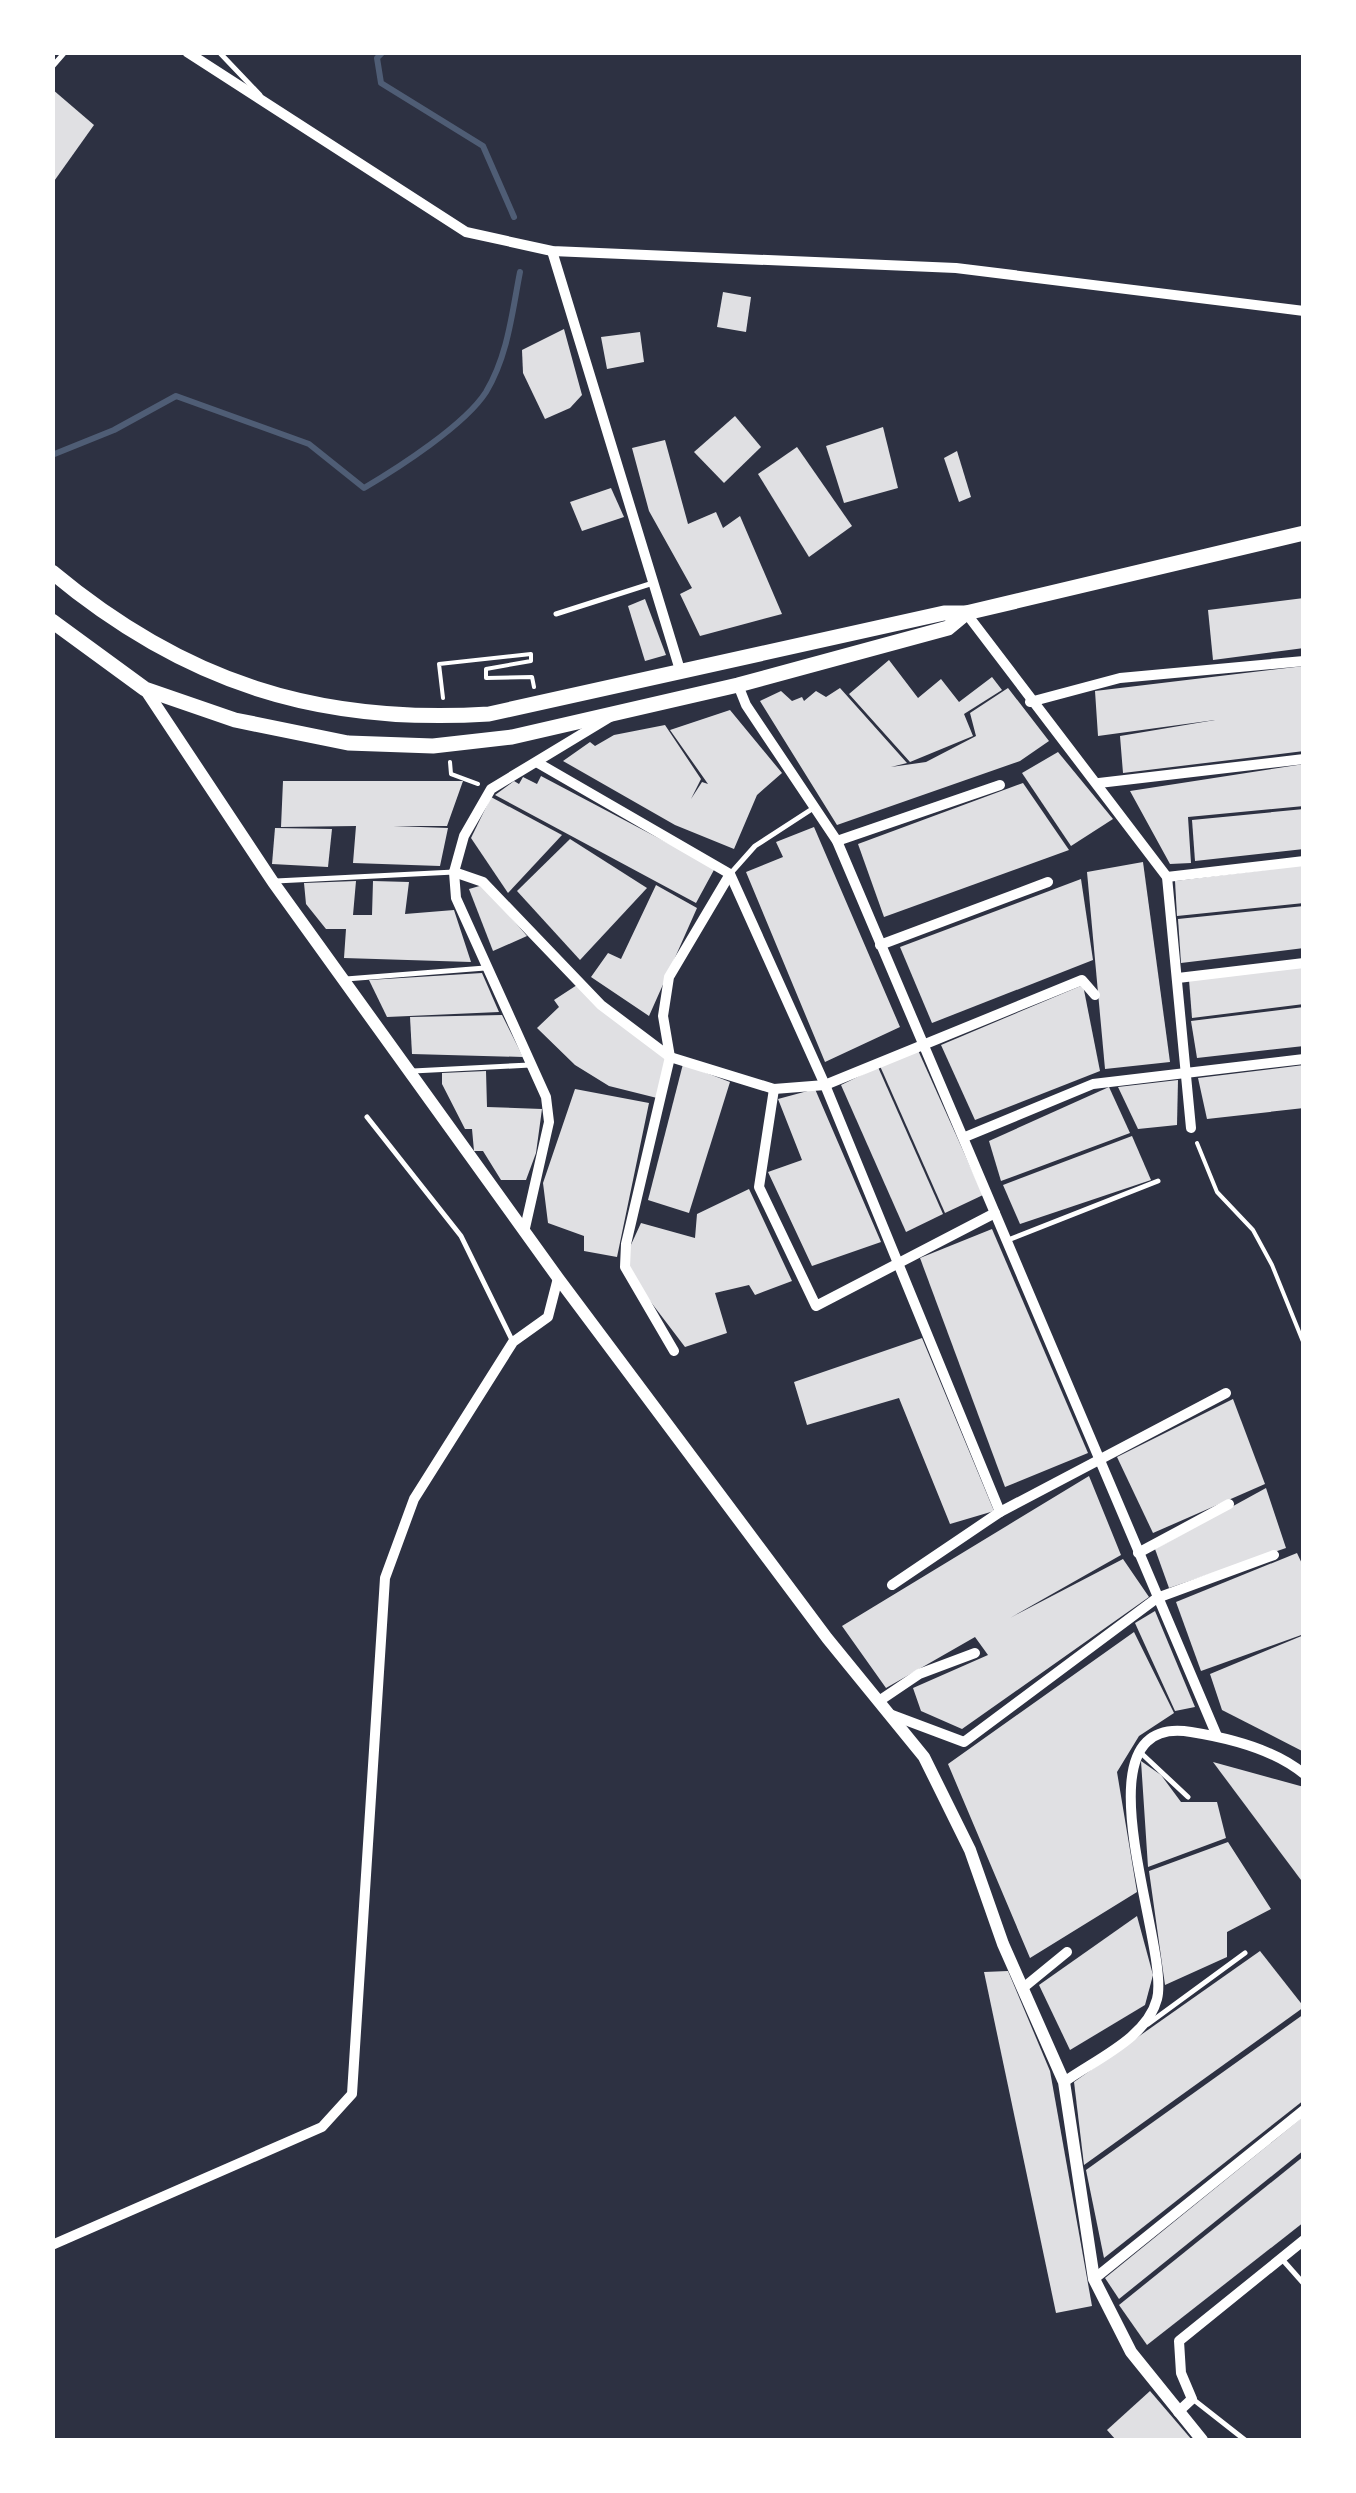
<svg xmlns="http://www.w3.org/2000/svg" width="1356" height="2493" font-family="Mulish,sans-serif">
<style>
.lines{fill:none;stroke-linecap:round;stroke-linejoin:round}
.stream{stroke:#4f5d75;stroke-width:6}
.building{fill:#e0e0e3}
.path{stroke:#fff;stroke-width:4}
.service{stroke:#fff;stroke-width:5}
.minor{stroke:#fff;stroke-width:10}
.tertiary{stroke:#fff;stroke-width:12}
.primary{stroke:#fff;stroke-width:15}
</style>
<rect width="100%" height="100%" fill="#2d3142"/>
<g class="lines">
<g class="stream">
<path d="M383,52L377,58L381,83L483,146L514,217"/>
<path d="M52,455L114,430L176,396L309,444L364,488C398,468 465,425 486,392C508,355 512,313 520,272"/>
</g>
</g>
<g class="building">
<path d="M52,89L94,125L52,184Z"/>
<path d="M723,292L751,297L746,332L717,327Z"/>
<path d="M564,329L582,395L570,408L545,419L523,373L522,350Z"/>
<path d="M640,332L644,362L607,369L601,337Z"/>
<path d="M735,416L761,447L724,483L694,452Z"/>
<path d="M883,427L898,488L844,503L826,446Z"/>
<path d="M665,440L688,524L716,512L723,528L740,516L782,614L700,636L680,594L692,588L649,511L632,448Z"/>
<path d="M797,447L852,526L809,557L758,474Z"/>
<path d="M957,451L971,497L959,502L944,458Z"/>
<path d="M611,488L624,517L582,531L570,502Z"/>
<path d="M1304,598V648L1213,660L1208,610Z"/>
<path d="M645,599L666,655L645,661L628,606Z"/>
<path d="M889,660L918,698L941,679L959,702L992,677L1002,690L964,714L973,736L910,762L849,694Z"/>
<path d="M1304,666V751L1123,773L1120,736L1215,720L1098,736L1095,691Z"/>
<path d="M840,688L907,763L891,767L926,762L976,736L970,713L1008,688L1049,741L1020,761L837,825L760,701L781,691L792,701L802,697L804,701L816,691L826,697Z"/>
<path d="M730,710L782,773L757,795L734,849L675,825L563,761L590,742L595,746L614,735L665,725L701,779L691,799L702,782L708,784L670,730Z"/>
<path d="M1058,752L1113,819L1071,846L1022,773Z"/>
<path d="M1304,764V806L1188,817L1191,863L1170,864L1130,791Z"/>
<path d="M541,776L715,868L696,903L495,795L514,781L519,784L523,777L537,784Z"/>
<path d="M283,781H463L447,826H393L448,828L440,866L353,863L356,826L281,827Z"/>
<path d="M1023,783L1069,850L884,917L858,844Z"/>
<path d="M491,797L562,835L508,893L471,838Z"/>
<path d="M1304,809V849L1195,861L1192,820Z"/>
<path d="M814,827L900,1027L825,1062L746,872L783,857L776,842Z"/>
<path d="M275,828L332,829L328,867L272,864Z"/>
<path d="M570,839L647,888L580,960L517,891Z"/>
<path d="M1143,862L1170,1062L1105,1069L1087,872Z"/>
<path d="M1304,865V903L1177,916L1175,881Z"/>
<path d="M1081,879L1093,960L932,1023L900,947Z"/>
<path d="M356,881L353,915H372L373,881L409,882L405,914L454,910L471,962L344,958L346,929H326L306,904L304,883Z"/>
<path d="M483,885L527,936L493,951L469,889Z"/>
<path d="M656,885L697,908L649,1016L591,977L608,953L621,959Z"/>
<path d="M1304,906V948L1181,963L1178,919Z"/>
<path d="M1304,966V1004L1192,1018L1189,980Z"/>
<path d="M482,973L499,1012L387,1017L369,980Z"/>
<path d="M577,985L668,1058L657,1098L609,1086L575,1065L537,1028L559,1007L554,1000Z"/>
<path d="M1083,985L1100,1071L975,1120L941,1045Z"/>
<path d="M1304,1007V1046L1197,1058L1191,1021Z"/>
<path d="M502,1015L523,1057L412,1054L410,1017Z"/>
<path d="M917,1048L983,1195L945,1213L880,1066Z"/>
<path d="M683,1064L730,1082L689,1213L648,1200Z"/>
<path d="M1304,1065V1108L1207,1119L1198,1078Z"/>
<path d="M878,1067L943,1214L906,1232L841,1085Z"/>
<path d="M486,1071L487,1107L542,1109L536,1153L526,1180H501L483,1151H474L472,1129H465L442,1084V1073Z"/>
<path d="M1178,1080L1177,1125L1138,1129L1118,1087Z"/>
<path d="M1109,1087L1130,1133L1001,1181L989,1141Z"/>
<path d="M575,1089L649,1103L617,1257L584,1251V1236L548,1223L543,1183Z"/>
<path d="M815,1089L881,1242L812,1266L768,1172L802,1160L778,1099Z"/>
<path d="M1132,1136L1151,1180L1020,1224L1003,1185Z"/>
<path d="M749,1189L792,1281L755,1295L749,1285L715,1293L727,1333L685,1347L628,1272L629,1249L641,1223L695,1238L697,1214Z"/>
<path d="M992,1229L1088,1453L1005,1487L920,1258Z"/>
<path d="M922,1338L994,1511L950,1524L899,1398L807,1425L794,1382Z"/>
<path d="M1233,1399L1265,1484L1153,1533L1117,1457Z"/>
<path d="M1089,1476L1121,1555L1010,1618L1123,1559L1149,1597L962,1729L921,1711L913,1688L988,1655L975,1637L886,1688L842,1626Z"/>
<path d="M1266,1488L1286,1548L1169,1588L1155,1549Z"/>
<path d="M1297,1553L1304,1568V1634L1201,1671L1176,1602Z"/>
<path d="M1155,1611L1195,1707L1175,1711L1135,1623Z"/>
<path d="M1134,1632L1174,1713L1139,1736L1117,1772L1137,1892L1030,1958L948,1764Z"/>
<path d="M1304,1635V1752L1222,1710L1210,1674Z"/>
<path d="M1141,1761L1161,1775L1181,1802H1217L1226,1838L1148,1867Z"/>
<path d="M1213,1762L1304,1787V1884Z"/>
<path d="M1228,1842L1271,1909L1227,1932V1957L1165,1985L1149,1871Z"/>
<path d="M1137,1916L1153,1975L1145,2005L1070,2050L1039,1985Z"/>
<path d="M1260,1951L1304,2007L1084,2165L1074,2082Z"/>
<path d="M1008,1971L1050,2071L1092,2306L1056,2313L984,1972Z"/>
<path d="M1304,2014V2100L1104,2258L1086,2170Z"/>
<path d="M1304,2116V2150L1119,2299L1105,2278Z"/>
<path d="M1304,2156V2222L1147,2345L1119,2305Z"/>
<path d="M1150,2391L1192,2440H1116L1107,2430Z"/>
</g>
<g class="lines">
<g class="path">
<path d="M443,698L439,664L531,654V661L486,669V678L532,677L534,687"/>
<path d="M450,762L451,774L478,784"/>
<path d="M1197,1143L1217,1192L1253,1230L1272,1265L1304,1344"/>
</g>
<g class="service">
<path d="M219,52L260,95"/>
<path d="M52,67L65,52"/>
<path d="M556,614L653,583"/>
<path d="M731,873L755,846L812,809"/>
<path d="M276,881L454,872"/>
<path d="M346,979L485,968"/>
<path d="M413,1071L530,1065"/>
<path d="M367,1117L461,1236L512,1340"/>
<path d="M1008,1240L1158,1181"/>
<path d="M1141,1753L1188,1797"/>
<path d="M1148,2024L1245,1953"/>
<path d="M1281,2258L1304,2284"/>
<path d="M1194,2400L1245,2440"/>
</g>
<g class="minor">
<path d="M187,52L466,232L552,251L956,268L1304,311"/>
<path d="M552,251L680,670"/>
<path d="M966,613L1167,877L1191,1128"/>
<path d="M738,685L746,705L837,841L1217,1736"/>
<path d="M1030,702L1120,678L1304,661"/>
<path d="M538,763L730,874L825,1085L1000,1512"/>
<path d="M1099,783L1304,759"/>
<path d="M837,841L1000,785"/>
<path d="M454,872L483,882L601,1005L670,1057L774,1089L825,1085L1082,980L1095,995"/>
<path d="M1167,877L1304,861"/>
<path d="M880,945L1048,882"/>
<path d="M1178,978L1304,963"/>
<path d="M774,1089L759,1187L816,1306L995,1213"/>
<path d="M965,1137L1093,1084L1304,1059"/>
<path d="M525,1228L549,1122L546,1097L456,898L454,872L464,836L491,789L610,717"/>
<path d="M674,1351L625,1267L626,1244L670,1057L663,1016L669,977L730,874"/>
<path d="M1138,1553L1229,1504"/>
<path d="M892,1585L1000,1512L1226,1393"/>
<path d="M879,1701L919,1674L975,1653"/>
<path d="M892,1715L964,1742L1157,1598L1274,1555"/>
<path d="M1023,1988L1067,1952"/>
<path d="M1064,2082C1096,2059 1147,2038 1157,1999C1171,1946 1070,1712 1191,1732C1229,1738 1274,1749 1304,1774"/>
<path d="M52,2245L322,2127L352,2094L385,1578L414,1499L513,1342L548,1317L558,1278"/>
<path d="M1094,2279L1304,2110"/>
<path d="M1178,2412L1192,2399L1181,2373L1179,2341L1304,2240"/>
</g>
<path class="tertiary" d="M145,689L273,882L558,1278L827,1638L924,1757L970,1850L1003,1944L1064,2082L1094,2279L1131,2352L1202,2440"/>
<g class="primary">
<path d="M52,572C184,682 318,725 489,714L944,613H966L1304,533"/>
<path d="M52,621L145,689L235,720L348,743L433,746L512,737L738,685L948,628L966,613"/>
</g>
</g>
<rect width="1356" height="2493" fill="none" stroke="#ffffff" stroke-width="110"/>
</svg>
